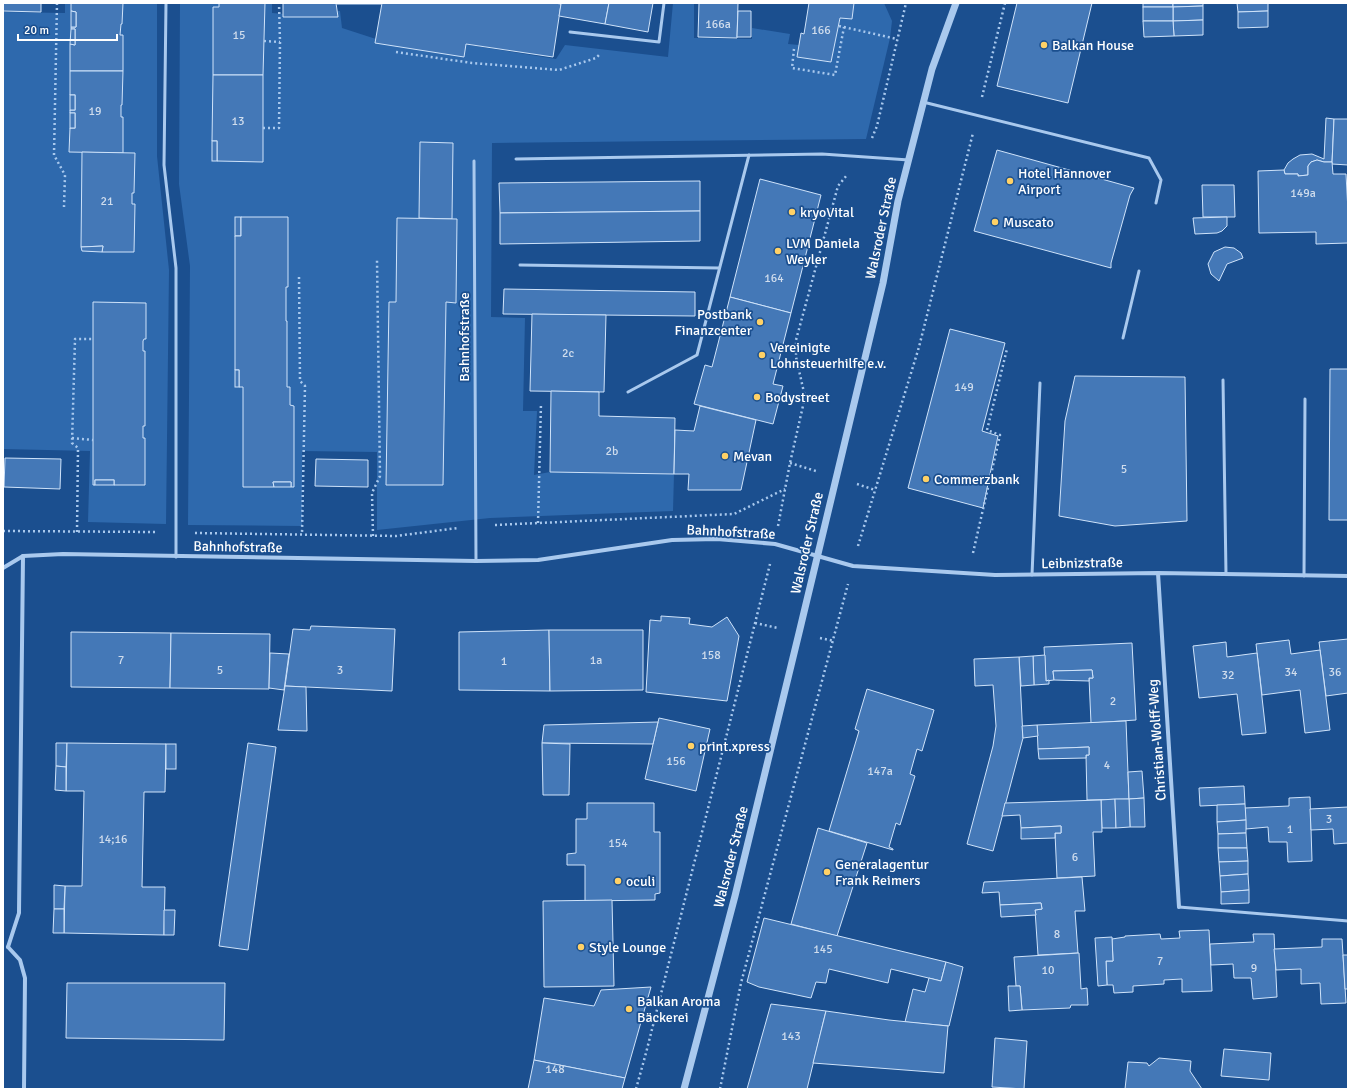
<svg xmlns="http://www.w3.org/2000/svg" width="1351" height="1092" font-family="Signika,sans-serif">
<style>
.green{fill:#2e69ad}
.building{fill:#4478b7;stroke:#cfe3fa}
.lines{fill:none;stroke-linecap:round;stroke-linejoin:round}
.path{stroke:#a9c9ee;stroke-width:2.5;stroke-dasharray:2 3;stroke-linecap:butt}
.service{stroke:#a9c9ee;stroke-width:3}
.minor{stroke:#a9c9ee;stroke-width:4}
.tertiary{stroke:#a9c9ee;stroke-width:7}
.poi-dot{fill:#ffd166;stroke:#1b4f8f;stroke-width:1.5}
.labels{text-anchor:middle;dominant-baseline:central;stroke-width:3.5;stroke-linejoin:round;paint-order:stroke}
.number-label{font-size:12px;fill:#d0dded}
.poi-label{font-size:14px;fill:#fff;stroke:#1b4f8f;text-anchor:start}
.street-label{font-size:14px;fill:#fff;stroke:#1b4f8f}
</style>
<rect width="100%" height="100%" fill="#1b4f8f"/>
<g class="green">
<path d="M65,3H157V156L169,270L166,524L88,522L90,451L3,449V12L65,13Z"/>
<path d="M180,3H272V13L285,14L340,11L342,28L376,39L463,44L556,59L565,45L668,57L673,3H694V38L752,39V28L790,34L788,44L799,45L797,57L831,62L840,18L852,19L854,3H884L892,21L890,38L866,139L492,143L491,317L525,318L523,411H537L534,475L550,472L674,474L673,511L490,518L377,530V452L302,451V526L188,525L190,266L179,184Z"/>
</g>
<g class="building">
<path d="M3,3H41V12L3,11Z"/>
<path d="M71,3H123L122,24H121L120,35H123V71H70V44L75,45V29H71V27H76V12L71,11Z"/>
<path d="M219,3H265L263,75H213V7H219Z"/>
<path d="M283,3H336L338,17H283Z"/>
<path d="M336,3H382L381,4H337Z"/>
<path d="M382,3H554L561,4L553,57L466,44L464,57L375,43Z"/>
<path d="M559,3H609L605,24L559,16L561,4Z"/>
<path d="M609,3H653L648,32L605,24Z"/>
<path d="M699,3H738L737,38L698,37Z"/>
<path d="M809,3H854L852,19L840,18L831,62L797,57L801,33L804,34Z"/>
<path d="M1017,3H1092L1068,103L997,86Z"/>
<rect x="1143" y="3" width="30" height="4"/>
<path d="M1173,3H1203V6L1173,7Z"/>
<path d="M1237,3H1268V11L1238,12Z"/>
<path d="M1203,6V20L1173,21V7Z"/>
<rect x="1143" y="7" width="30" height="14"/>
<path d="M71,11L76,12V27H71Z"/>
<path d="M738,11H751V37H737Z"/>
<path d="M1268,11V27L1238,28V12Z"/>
<path d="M1203,20V35L1174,36L1173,21Z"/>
<path d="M1143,21H1173L1174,36L1144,37Z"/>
<path d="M71,29H75V45L70,44Z"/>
<path d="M70,71H123L122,105H121V117H123V153L69,152L70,128H75V113H70V110H75V95H70Z"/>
<path d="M213,75H263V162L217,161V141H212Z"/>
<rect x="70" y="95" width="5" height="15"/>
<rect x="70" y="113" width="5" height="15"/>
<path d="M1326,118L1334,119L1332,162H1324L1317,160L1311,162L1308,166V175L1298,176V174H1285L1284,170L1288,163L1293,159L1300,155L1312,154L1324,159Z"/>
<path d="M1334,119H1348V165L1332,164Z"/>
<rect x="212" y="141" width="5" height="20"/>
<path d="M420,142L453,143L452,219L419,218Z"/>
<path d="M997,150L1134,188L1130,195L1111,263V268L974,231Z"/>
<path d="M82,152L135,153L134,193H132V204H135L134,252H102L103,246L81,247Z"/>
<path d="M1317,160L1324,162H1332L1333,174H1346L1348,211V243L1316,244V232L1259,233L1258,171L1284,170L1285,174H1298V176L1308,175V166L1311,162Z"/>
<path d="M760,179L821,195L791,313L730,297Z"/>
<path d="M700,181V211L500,213L499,183Z"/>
<path d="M1202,185H1234L1235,217H1203Z"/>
<path d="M700,211V241L500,244V213Z"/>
<rect x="235" y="217" width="6" height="19"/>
<path d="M241,217H288V287H286V321H287V387H290V405L294,406V487H291V482H273L274,487H243V387H239V370H235V236H241Z"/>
<path d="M1227,217V226L1222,231L1217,233L1195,234L1193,218Z"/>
<path d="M397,218L457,219L456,303L446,302L443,485H386L389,302H396Z"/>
<path d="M103,246L102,252L82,251L81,247Z"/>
<path d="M1225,247L1234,248L1241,253L1243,258L1227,264L1219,281L1211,274L1208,264L1214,252Z"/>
<path d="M504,289L695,292V316L503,314Z"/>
<path d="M730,297L791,313L773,384L783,386L773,424L694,404L705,365L712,367Z"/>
<path d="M93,302L146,303V339H144L143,341V351H145V426H143V438H145V485H114V480H95V485H93Z"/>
<path d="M532,314L606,315L604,392L530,391Z"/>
<path d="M950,329L1005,343L982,431L998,436L983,508L908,488Z"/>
<path d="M1330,369H1348V520H1329Z"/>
<rect x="235" y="370" width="4" height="17"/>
<path d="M1075,376L1185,377L1187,521L1115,526L1059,516L1065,421Z"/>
<path d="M551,391L599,392V416L675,418L674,474L550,472Z"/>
<path d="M700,406L756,420L741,490H688L689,474H674L675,430L694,431Z"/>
<path d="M5,458L61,459L60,489L4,487Z"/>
<path d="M316,459L368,460V487L315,486Z"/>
<rect x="95" y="480" width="19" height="5"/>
<path d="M273,482H291V487H274Z"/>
<path d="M661,616L690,618L689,624L712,627L727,617L739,636L727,701L646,692L650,620L661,621Z"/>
<path d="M311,626L395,629L392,691L285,686L293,629L310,630Z"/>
<path d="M549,630L550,691L459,690V632Z"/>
<path d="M549,630H643V690L550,691Z"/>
<path d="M71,632L171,633L170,688L71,687Z"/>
<path d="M171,633L270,634L269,689L170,688Z"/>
<path d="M1348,639V693L1326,696L1319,642Z"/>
<path d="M1289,640L1291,654L1320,650L1330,730L1305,733L1300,690L1262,695L1256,644Z"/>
<path d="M1226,642L1227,657L1257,653L1266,733L1242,735L1237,694L1199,698L1193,646Z"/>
<path d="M1132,643L1136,720L1091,723L1089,678H1093L1092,670L1053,671L1054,680L1046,681L1044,647Z"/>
<path d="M270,653L289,654L284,690L269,688Z"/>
<path d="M1045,655L1046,681L1049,680V684L1034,685L1033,656Z"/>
<path d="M1033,656L1034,685L1021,686L1019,657Z"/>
<path d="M1019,657L1023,738L993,851L967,844L993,746L996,726L993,685L975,686L974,659Z"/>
<path d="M1092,670L1093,678H1089V681L1054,680L1053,671Z"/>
<path d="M285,686L306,687L307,731L278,730Z"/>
<path d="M867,689L934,710L922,751L917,749L910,774L915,776L900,825L896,823L889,847L893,849V850L829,831L859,731L855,729Z"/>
<path d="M659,718L710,729L696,791L645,779Z"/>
<path d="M1126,721L1129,799L1087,800L1086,755H1089V747L1038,749L1037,725Z"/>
<path d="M658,722L653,744L542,743L544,725Z"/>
<path d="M1037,725L1038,736L1023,738L1022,726Z"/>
<path d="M56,743H67L66,767L56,766Z"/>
<path d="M67,743L166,744L165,792H144L142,887H165L164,935L64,933L65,886H82L84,791H66Z"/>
<path d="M248,743L276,747L248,950L219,946Z"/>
<path d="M542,743L570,744L569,795H543Z"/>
<rect x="166" y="744" width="10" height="25"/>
<path d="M1089,747V755H1086V758L1039,759L1038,749Z"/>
<path d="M56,766L66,767V791L55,790Z"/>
<path d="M1142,771L1144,798L1129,799L1128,772Z"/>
<path d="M1244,786L1245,804L1200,806L1199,788Z"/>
<path d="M1310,797L1312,861L1288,862L1287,842H1269L1268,827L1246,829L1245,808L1289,806V798Z"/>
<path d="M1144,798L1145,827H1130L1129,799Z"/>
<path d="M1115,799L1116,828H1102L1101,800Z"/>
<path d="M1115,799H1129L1130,827L1116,828Z"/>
<path d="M1101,800L1102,832H1093L1095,876L1057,878L1055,833H1061V826L1021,828L1020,815L1002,816L1005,803Z"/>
<path d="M587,803H654V832H660V893L655,894V900L585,901V865H567V854L576,853V819H587Z"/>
<path d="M1245,804L1246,820L1217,822V805Z"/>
<path d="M1348,807V843L1334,844L1333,829L1311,830L1310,809Z"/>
<path d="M1246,820V833L1218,834L1217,822Z"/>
<path d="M1061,826V833H1055V838L1021,839V828Z"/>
<path d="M818,828L867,843L837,936L791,924Z"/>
<path d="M1246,833L1247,848H1218V834Z"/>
<path d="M1218,848H1247L1248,861L1219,862Z"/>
<path d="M1248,861V874L1220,876L1219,862Z"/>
<path d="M1248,874L1249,890L1221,892L1220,876Z"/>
<path d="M1082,877L1085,911H1075L1078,953L1038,955L1035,910L1042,909L1041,903L1000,905L999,892L982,893L984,882Z"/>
<path d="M54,885L65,886L64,909H54Z"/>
<path d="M1249,890V903L1221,904V892Z"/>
<path d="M612,900L614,986L544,987L543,901Z"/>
<path d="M1041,903L1042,909L1035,910L1036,915L1001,917L1000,905Z"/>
<path d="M54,909H64V933H53Z"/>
<path d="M164,910H175L174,935H164Z"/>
<path d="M764,918L946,962L941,981L891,969L888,983L829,969L826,983L816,982L811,998L759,987L747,982Z"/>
<path d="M1209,930L1212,991L1182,992V979L1164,980V984L1133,986V992L1114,993L1113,985H1107L1106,961H1113L1112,939L1125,937V936L1160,934L1161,939L1180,938L1179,931Z"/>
<path d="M1253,934H1274L1277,997L1253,999L1251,978H1234L1233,964L1211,965L1210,944L1254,942Z"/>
<path d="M1112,937L1113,961H1106L1107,985L1098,986L1095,938Z"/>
<path d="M1322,939H1342L1346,1003L1321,1004L1320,983L1301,984V969L1276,970L1274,949L1322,947Z"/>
<path d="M1079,953L1081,989L1087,988L1088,1005H1071L1070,1008L1022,1010L1020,986H1016L1014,957Z"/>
<path d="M1343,955H1348V989H1345Z"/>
<path d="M946,962L963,967L949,1026L905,1022L913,989L925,992L929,978L941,981Z"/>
<path d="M67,983H225L224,1040L66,1038Z"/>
<path d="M1008,986H1020L1022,1010L1009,1011Z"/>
<path d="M651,987L625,1078L534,1060L544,998L594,1006L601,990Z"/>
<path d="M771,1004L826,1011L807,1089H747Z"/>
<path d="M826,1011L889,1020L948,1026L944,1073L813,1063Z"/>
<path d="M995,1038L1027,1041L1024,1089L992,1087Z"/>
<path d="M1224,1049L1271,1053L1269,1080L1221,1076Z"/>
<path d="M1159,1058L1191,1061L1190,1071L1202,1089H1125L1128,1062L1147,1063L1149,1066Z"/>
<path d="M534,1060L625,1078L622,1089H528Z"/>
</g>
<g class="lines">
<g class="path">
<path d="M57,3L54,155L65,175L64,207"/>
<path d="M839,26L897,39"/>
<path d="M264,41L280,42"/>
<path d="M794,49L792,68L835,75L844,27"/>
<path d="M396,52L472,63L559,70L596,58L599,55"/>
<path d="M982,97L1005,3"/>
<path d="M263,128H279L280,42L279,3"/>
<path d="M872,138L877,126L906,3"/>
<path d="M299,277L300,381L305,386L302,534"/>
<path d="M72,438L93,440"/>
<path d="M790,463L816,471"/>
<path d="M857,484L875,490"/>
<path d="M538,523L541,403"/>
<path d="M495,525L734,514L785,489"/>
<path d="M778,526L790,463L805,397L796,357V340L838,186L847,175"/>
<path d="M3,531L156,532"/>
<path d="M77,532L78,448L72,443L75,339H93"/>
<path d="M195,533L396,536L458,528"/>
<path d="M373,536L372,493L380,476L377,260"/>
<path d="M858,546L919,347L973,133"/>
<path d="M973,553L1000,435L987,430L1007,349"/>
<path d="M755,623L778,628"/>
<path d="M820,638L834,641"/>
<path d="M636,1089L646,1053L770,564"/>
<path d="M720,1089L741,983L848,584"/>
</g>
<g class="service">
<path d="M166,3L164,165L176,268V557"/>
<path d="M570,32L659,42L664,3"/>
<path d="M923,102L1149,158L1161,180L1156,203"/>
<path d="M516,159L822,154L909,160"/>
<path d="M474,161L476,561"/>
<path d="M520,265L719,268"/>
<path d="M1123,338L1139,271"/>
<path d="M1223,380L1226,574"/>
<path d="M628,392L697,355L749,155"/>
<path d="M1032,575L1040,383"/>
<path d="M1304,576L1305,399"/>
<path d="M1179,907L1348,921"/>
</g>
<g class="minor">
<path d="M3,568L23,556L63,554L476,561L538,560L672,540L717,539L775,544L853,566L995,575L1158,573L1348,576"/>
<path d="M1158,573L1179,907"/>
<path d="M8,947L19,913L23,556"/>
<path d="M8,947L20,960L25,978L24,1089"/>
</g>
<path class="tertiary" d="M684,1089L735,896L799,633L883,283L898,201L932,69L956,3"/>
</g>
<g class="poi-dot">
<circle cx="1044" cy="45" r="4"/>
<circle cx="1010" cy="181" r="4"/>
<circle cx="792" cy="212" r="4"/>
<circle cx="995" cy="222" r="4"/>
<circle cx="778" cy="251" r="4"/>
<circle cx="760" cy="322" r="4"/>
<circle cx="762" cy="355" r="4"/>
<circle cx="757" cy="397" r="4"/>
<circle cx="725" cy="456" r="4"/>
<circle cx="926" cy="479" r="4"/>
<circle cx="691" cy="746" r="4"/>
<circle cx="827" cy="872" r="4"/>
<circle cx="618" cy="881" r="4"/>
<circle cx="581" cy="947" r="4"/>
<circle cx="629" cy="1009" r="4"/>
</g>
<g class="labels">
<g class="number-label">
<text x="718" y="24">166a</text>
<text x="821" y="30">166</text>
<text x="239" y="35">15</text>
<text x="95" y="111">19</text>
<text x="238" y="121">13</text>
<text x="1303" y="193">149a</text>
<text x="107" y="201">21</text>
<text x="774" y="278">164</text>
<text x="568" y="353">2c</text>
<text x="964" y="387">149</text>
<text x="612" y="451">2b</text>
<text x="1124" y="469">5</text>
<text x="711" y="655">158</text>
<text x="121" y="660">7</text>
<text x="596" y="660">1a</text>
<text x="504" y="661">1</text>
<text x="220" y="670">5</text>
<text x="340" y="670">3</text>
<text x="1291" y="672">34</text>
<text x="1335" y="672">36</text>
<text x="1228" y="675">32</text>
<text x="1113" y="701">2</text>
<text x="676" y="761">156</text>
<text x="1107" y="765">4</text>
<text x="880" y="771">147a</text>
<text x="1329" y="819">3</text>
<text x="1290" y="829">1</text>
<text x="113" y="839">14;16</text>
<text x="618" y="843">154</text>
<text x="1075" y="857">6</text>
<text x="1057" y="934">8</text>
<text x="823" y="949">145</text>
<text x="1160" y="961">7</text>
<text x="1254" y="968">9</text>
<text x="1048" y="970">10</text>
<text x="791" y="1036">143</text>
<text x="555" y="1069">148</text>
</g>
<g class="poi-label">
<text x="1052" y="45">Balkan House</text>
<text x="1018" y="173">Hotel Hannover<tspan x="1018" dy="16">Airport</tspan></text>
<text x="800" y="212">kryoVital</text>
<text x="1003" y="222">Muscato</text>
<text x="786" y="243">LVM Daniela<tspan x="786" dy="16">Weyler</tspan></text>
<text x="752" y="314" text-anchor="end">Postbank<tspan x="752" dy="16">Finanzcenter</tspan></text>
<text x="770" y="347">Vereinigte<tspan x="770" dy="16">Lohnsteuerhilfe e.v.</tspan></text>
<text x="765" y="397">Bodystreet</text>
<text x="733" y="456">Mevan</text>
<text x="934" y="479">Commerzbank</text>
<text x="699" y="746">print.xpress</text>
<text x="835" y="864">Generalagentur<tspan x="835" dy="16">Frank Reimers</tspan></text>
<text x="626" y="881">oculi</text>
<text x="589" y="947">Style Lounge</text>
<text x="637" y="1001">Balkan Aroma<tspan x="637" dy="16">Bäckerei</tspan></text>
</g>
<g class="street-label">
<text transform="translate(881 228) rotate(-78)">Walsroder Straße</text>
<text transform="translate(464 337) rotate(-90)">Bahnhofstraße</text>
<text transform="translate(731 532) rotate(3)">Bahnhofstraße</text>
<text transform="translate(807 543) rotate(-77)">Walsroder Straße</text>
<text transform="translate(238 547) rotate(1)">Bahnhofstraße</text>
<text transform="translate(1082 563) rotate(-1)">Leibnizstraße</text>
<text transform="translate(1157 740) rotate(-94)">Christian-Wolff-Weg</text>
<text transform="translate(731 857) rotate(-76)">Walsroder Straße</text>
</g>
</g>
<rect width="1351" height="1092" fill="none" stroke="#ffffff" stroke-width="8"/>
<path d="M18 34v6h99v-6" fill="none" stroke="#ffffff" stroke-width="2"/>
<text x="24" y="34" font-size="12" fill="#ffffff" stroke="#1b4f8f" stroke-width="3" paint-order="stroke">20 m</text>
</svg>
